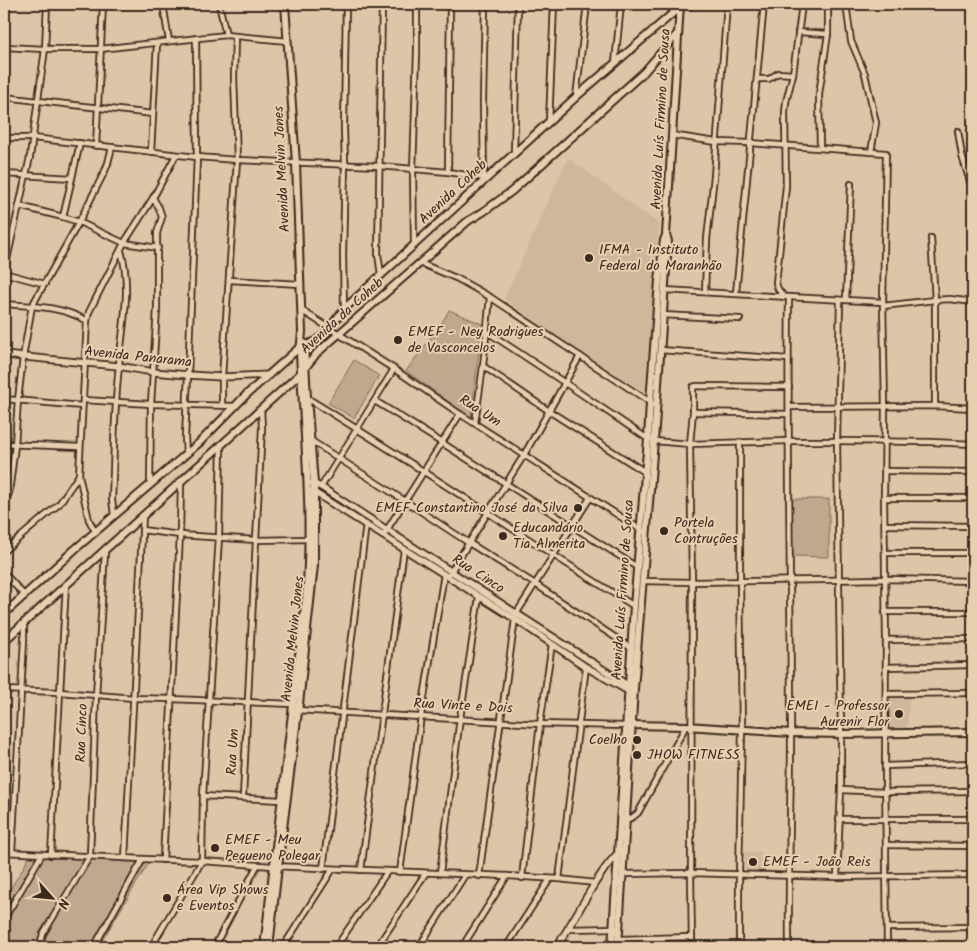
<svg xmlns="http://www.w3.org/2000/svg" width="977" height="951" font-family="Kalam,sans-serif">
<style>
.built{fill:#ceb79a}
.green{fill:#bfa88e;stroke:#7d6956}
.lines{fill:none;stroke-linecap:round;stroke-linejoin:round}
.minor-casing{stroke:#3b2a1e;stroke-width:8}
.tertiary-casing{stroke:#3b2a1e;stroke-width:9}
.secondary-casing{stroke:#3b2a1e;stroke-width:10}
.minor{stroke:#e7cfb0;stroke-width:4.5}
.tertiary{stroke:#e7cfb0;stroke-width:5.5}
.secondary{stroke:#e7cfb0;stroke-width:6}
.poi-dot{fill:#3b2a1e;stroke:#e7cfb0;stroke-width:2}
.labels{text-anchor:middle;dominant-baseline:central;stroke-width:4;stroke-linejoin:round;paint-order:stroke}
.street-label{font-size:14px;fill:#3b2a1e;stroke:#e7cfb0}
.poi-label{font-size:14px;fill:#3b2a1e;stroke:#e7cfb0;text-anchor:start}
</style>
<rect width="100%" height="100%" fill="#ddc5a7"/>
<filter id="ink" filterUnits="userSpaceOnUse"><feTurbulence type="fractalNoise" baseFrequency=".02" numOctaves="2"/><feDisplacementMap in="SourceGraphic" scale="10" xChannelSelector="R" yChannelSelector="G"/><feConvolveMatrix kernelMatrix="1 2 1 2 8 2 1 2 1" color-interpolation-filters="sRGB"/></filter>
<g filter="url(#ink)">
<g class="built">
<path d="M568,158L659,224L645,392L558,337L504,299Z"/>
<path d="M909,697L907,730H891L890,698Z"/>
<path d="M745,852H761L760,873L745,872Z"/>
</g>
<g class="green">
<path d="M449,310L482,324L471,418L406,371L442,323Z"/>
<path d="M354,360L379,376L354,418L328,403Z"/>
<path d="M792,499H829V557L791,556Z"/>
<path d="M30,854L127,862L150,861L98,947H4V898L24,867Z"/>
</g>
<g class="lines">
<g class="minor-casing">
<g id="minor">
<path d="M163,4L169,41"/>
<path d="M219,4L226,35"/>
<path d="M846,4L851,41L865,74L876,123L871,152"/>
<path d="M680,7L703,4"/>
<path d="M798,32L828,34"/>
<path d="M4,47L45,49H100L226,35L288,41"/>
<path d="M615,63L621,4"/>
<path d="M757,79H769L778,73L793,74"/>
<path d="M4,97L153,114"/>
<path d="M576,97L587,4"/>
<path d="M549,122L554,4"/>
<path d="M958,131L962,156L973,191"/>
<path d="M671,135L716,142L751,143L886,153L883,302L885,407L884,498L886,640L885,766L887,947"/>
<path d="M4,138H33L197,157L237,160L379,166L448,172L484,178"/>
<path d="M96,146L103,4"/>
<path d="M820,148L819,94L828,34V4"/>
<path d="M151,152L157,43"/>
<path d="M514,153L518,4"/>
<path d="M448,172L450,4"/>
<path d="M4,174L72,178"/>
<path d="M484,179L483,101L485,4"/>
<path d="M19,206L63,217L79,222L124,243L158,248"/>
<path d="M63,217L80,143"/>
<path d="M931,238L935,300V406"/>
<path d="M414,245L413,170L417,52V4"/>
<path d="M420,263L458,279L490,297L656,406"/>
<path d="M4,273L30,157L45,49L47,4"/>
<path d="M4,273L45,284"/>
<path d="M381,275L378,254L382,4"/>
<path d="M229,280L300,284"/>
<path d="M664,290L789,297L883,302"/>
<path d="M705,292L707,239L714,176L727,4"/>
<path d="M736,293L764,4"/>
<path d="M784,297L778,289L776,283L786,186L785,113L786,102L793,74L802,4"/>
<path d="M789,297C787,442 791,587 791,732C791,804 788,875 789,947"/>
<path d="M846,300L851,184"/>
<path d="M4,304C32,306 62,306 87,321"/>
<path d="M883,306L935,300L950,299L973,302"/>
<path d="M344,309L343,254L345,165L344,128L346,4"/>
<path d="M301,310L394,369L460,414L646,533"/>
<path d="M662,315L740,319"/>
<path d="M486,331L565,383L648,439"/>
<path d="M660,350L788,359"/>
<path d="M483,366L549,411L645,472"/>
<path d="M307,398C417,465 524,538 634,606"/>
<path d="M4,399L82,406"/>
<path d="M83,400L151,404L235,406"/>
<path d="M375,401C463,455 549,512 637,567"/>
<path d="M222,405V377L237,160L234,78L235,36"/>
<path d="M789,407L935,406L973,408"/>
<path d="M693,412L788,414"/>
<path d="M475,423L483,366L490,297"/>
<path d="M310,440L405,501L469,543L535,584L631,648"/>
<path d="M654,441L690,444L788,441H837L931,442L973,444"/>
<path d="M4,444L80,447"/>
<path d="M186,454L185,437L188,375L197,157L196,38"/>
<path d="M885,471L973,472"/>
<path d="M150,485L151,404L157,309V233L162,217L159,208L153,198"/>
<path d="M321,487L394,369"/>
<path d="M884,498H973"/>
<path d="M4,505L9,493L15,445L18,400L23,357L32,306L79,222L105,171L108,163L112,147"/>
<path d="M114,515L112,500C114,456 114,410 119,366C122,329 132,287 121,251"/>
<path d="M885,525L973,526"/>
<path d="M142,530L180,535L256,540L310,539"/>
<path d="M95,531L89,520L79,475L87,321L89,312L124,243L153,198L176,155"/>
<path d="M383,536L460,414"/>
<path d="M4,551L59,504L79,475"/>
<path d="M885,553H973"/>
<path d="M4,573L24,595"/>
<path d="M450,573L524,455L580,356"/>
<path d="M642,581L692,582L886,579L973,581"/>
<path d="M885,612H973"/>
<path d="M516,614L590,498"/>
<path d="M886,640L973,639"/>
<path d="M886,667L973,665"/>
<path d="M4,690L59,692L134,698L171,699L294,704"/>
<path d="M887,694L973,693"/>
<path d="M297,710L540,724L626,726"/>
<path d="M885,766L973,763"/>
<path d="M841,790L886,792L973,791"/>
<path d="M203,796L281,800"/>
<path d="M243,797L256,540L262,428L261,409"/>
<path d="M839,819H973"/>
<path d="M626,820L633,817L638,813L686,726"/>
<path d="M886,845L973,846"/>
<path d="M4,852L143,859L202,861L273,866L507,876L559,879L595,883"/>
<path d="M12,852L24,640V622"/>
<path d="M51,855L66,584"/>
<path d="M125,858L143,515"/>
<path d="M163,860L180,535L181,482"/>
<path d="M323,869L366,524"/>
<path d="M361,870L404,549"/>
<path d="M400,872L421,716L444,574"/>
<path d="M440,873L460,718L479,597"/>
<path d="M623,874L691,873L837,877L973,875"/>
<path d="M479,876L515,619"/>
<path d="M837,877L841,790V734L837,441L840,300"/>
<path d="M522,878L540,724L552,644"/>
<path d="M559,879L586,667"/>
<path d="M4,919L42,854"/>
<path d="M887,928L973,927"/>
<path d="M569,929L616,928"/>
<path d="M619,939L692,937"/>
<path d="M39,947L43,934L90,856L96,696L104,568L105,553L104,550"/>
<path d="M94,947L143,859"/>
<path d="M151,947L202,861L203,796L219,537L221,446"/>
<path d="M214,947L257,866"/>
<path d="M283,947L333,869"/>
<path d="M336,947L387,872"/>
<path d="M377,947L425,874"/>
<path d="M419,947L465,875"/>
<path d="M462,947L507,876"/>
<path d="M506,947L550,879"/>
<path d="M692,947L691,873L692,582L690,444L693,412V387L697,386L789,387"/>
<path d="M739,947V875L742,730L740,581V442"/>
</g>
</g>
<g class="tertiary-casing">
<g id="tertiary">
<path d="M4,355L118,366L153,372L188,375L222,377L269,375"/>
<path d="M312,483L321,487L387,530L632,688"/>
<path d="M312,491L515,619L586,667L632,693"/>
<path d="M557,947L595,883L606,867L615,856L619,853H622"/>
</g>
</g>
<g class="secondary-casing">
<g id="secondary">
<path d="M4,614L74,550L199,443L246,395L300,347L314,342L325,334L344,309L576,97L680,7"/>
<path d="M4,641L301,373L317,353L468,221L483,212L512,191L644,72L678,33"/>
<path d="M630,725L686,726L791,733L841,734L973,732"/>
<path d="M264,947L306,597C313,516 304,434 300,353L302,332L296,163L285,4"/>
<path d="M269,947L278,867L299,704L314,565V483L307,398L304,343"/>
<path d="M612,947L634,606L648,439L650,402L659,280L664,240L666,235L680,4"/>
<path d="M618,947L634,689L654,441L668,241L666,235"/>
</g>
</g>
<use href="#minor" class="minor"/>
<use href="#tertiary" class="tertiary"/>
<use href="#secondary" class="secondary"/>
</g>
</g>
<g class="poi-dot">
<circle cx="589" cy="258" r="5"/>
<circle cx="398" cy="340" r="5"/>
<circle cx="578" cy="508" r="5"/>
<circle cx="664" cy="531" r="5"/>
<circle cx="503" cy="536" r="5"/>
<circle cx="899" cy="714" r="5"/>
<circle cx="637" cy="740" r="5"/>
<circle cx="637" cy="755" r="5"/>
<circle cx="215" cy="848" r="5"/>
<circle cx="753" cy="862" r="5"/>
<circle cx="167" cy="898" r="5"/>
</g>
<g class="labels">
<g class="street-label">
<text transform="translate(661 119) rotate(-87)">Avenida Luís Firmino de Sousa</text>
<text transform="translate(282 169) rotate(-93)">Avenida Melvin Jones</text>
<text transform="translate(453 192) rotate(-43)">Avenida Coheb</text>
<text transform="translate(342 316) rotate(-42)">Avenida da Coheb</text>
<text transform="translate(138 357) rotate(6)">Avenida Panarama</text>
<text transform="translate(480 411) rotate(33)">Rua Um</text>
<text transform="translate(478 574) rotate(33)">Rua Cinco</text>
<text transform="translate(623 590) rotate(-86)">Avenida Luís Firmino de Sousa</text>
<text transform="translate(293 639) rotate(-84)">Avenida Melvin Jones</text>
<text transform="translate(463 706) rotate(3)">Rua Vinte e Dois</text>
<text transform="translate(82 733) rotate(-88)">Rua Cinco</text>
<text transform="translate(233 752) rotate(-87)">Rua Um</text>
</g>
<g class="poi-label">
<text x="599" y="250">IFMA - Instituto<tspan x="599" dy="16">Federal do Maranhão</tspan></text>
<text x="408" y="332">EMEF - Ney Rodrigues<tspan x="408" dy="16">de Vasconcelos</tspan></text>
<text x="568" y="508" text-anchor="end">EMEF Constantino José da Silva</text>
<text x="674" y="523">Portela<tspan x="674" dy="16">Contruções</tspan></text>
<text x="513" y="528">Educandário<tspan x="513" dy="16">Tia Almerita</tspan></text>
<text x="889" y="706" text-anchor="end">EMEI - Professor<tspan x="889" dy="16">Aurenir Flor</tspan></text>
<text x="627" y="740" text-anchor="end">Coelho</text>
<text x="647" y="755">JHOW FITNESS</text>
<text x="225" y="840">EMEF - Meu<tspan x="225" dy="16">Pequeno Polegar</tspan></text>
<text x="763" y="862">EMEF - João Reis</text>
<text x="177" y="890">Área Vip Shows<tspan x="177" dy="16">e Eventos</tspan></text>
</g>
</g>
<rect width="977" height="951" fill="none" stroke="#e7cfb0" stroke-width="20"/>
<rect x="10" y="10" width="957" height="931" fill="none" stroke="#3b2a1e" stroke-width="2" filter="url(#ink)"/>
<g transform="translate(52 898) rotate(117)" stroke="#e7cfb0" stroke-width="4" paint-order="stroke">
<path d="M0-4L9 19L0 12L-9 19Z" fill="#3b2a1e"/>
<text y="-8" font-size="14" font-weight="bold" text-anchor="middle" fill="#3b2a1e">N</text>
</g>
</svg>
